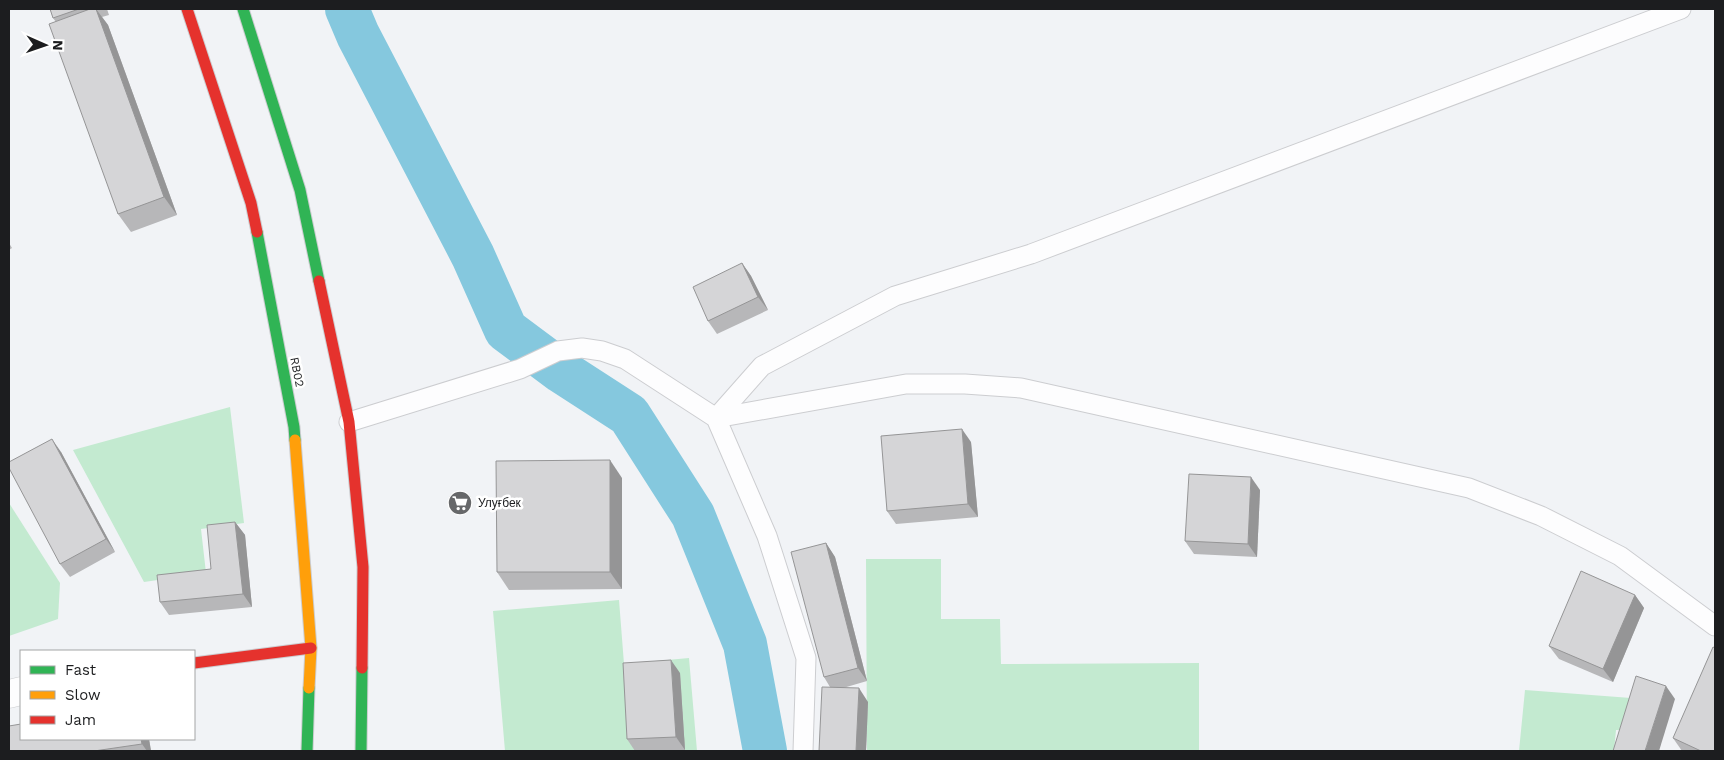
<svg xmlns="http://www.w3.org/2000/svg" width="1724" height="760" font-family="'Work Sans',sans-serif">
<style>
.green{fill:#c3ead0}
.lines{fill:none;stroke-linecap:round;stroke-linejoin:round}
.canal{stroke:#85c8de;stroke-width:44}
.lane-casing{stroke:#cccdd0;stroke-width:21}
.street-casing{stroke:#cccdd0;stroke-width:29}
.fast-casing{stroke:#cccdd0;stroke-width:13}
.slow-casing{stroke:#cccdd0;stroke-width:13}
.jam-casing{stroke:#cccdd0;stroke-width:13}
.lane{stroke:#fdfdfe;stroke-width:19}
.street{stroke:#fdfdfe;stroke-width:28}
.fast{stroke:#30b455;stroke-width:11}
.slow{stroke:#ff9f0a;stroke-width:11}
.jam{stroke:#e5322d;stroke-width:11}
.wall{fill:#b7b7b9}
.shaded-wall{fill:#959596}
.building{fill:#d5d5d7;stroke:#959596}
.labels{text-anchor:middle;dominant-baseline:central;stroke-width:5;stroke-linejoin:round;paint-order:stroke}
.street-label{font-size:12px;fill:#1c1d1f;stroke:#fff}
.poi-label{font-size:12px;fill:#1c1d1f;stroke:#fff;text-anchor:start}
</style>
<rect width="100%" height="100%" fill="#f1f3f6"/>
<g class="green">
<path d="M230,407L244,523L201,529L206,573L144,582L73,450Z"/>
<path d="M9,503L60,583L58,619L9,636Z"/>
<path d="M866,559H941V619H1000L1001,664L1199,663V751H867Z"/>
<path d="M619,600L624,664L689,658L697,751H505L493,611Z"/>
<path d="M1525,690L1631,698L1628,730H1616L1614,751H1519Z"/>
</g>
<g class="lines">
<path class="canal" d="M347,9L358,35L473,256L506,330L561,371L629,415L693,515L745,644L765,751"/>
<g class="lane-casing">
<g id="lane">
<path d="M716,418L762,366L895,296L1031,254L1681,9"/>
<path d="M716,418L906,384H965L1021,388L1469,488L1541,516L1620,556L1715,626"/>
<path d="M349,422L520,369L558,351L582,348L602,351L625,359L716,418L767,536L806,658L803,751"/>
</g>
</g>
<g class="street-casing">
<path id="street" d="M9,694L21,691"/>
</g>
<g class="fast-casing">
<g id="fast">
<path d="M243,9L300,190L319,281"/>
<path d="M257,232L294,427L295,440"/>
<path d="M307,751L309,688"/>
<path d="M361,751L362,668"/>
</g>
</g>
<g class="slow-casing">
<path id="slow" d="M295,440L311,648L309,688"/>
</g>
<g class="jam-casing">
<g id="jam">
<path d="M187,9L251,203L257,232"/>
<path d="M319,281L349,422L363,567L362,668"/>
<path d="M194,663L311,648"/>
</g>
</g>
<use href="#lane" class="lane"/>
<use href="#street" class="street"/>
<use href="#fast" class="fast"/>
<use href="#slow" class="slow"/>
<use href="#jam" class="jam"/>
</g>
<g class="wall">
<path d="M50,9H107L109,15L102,17L108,25L177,215L131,232L118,214L56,22L53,18Z"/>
<path d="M9,243L12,248L9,250Z"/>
<path d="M742,263L751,276L768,310L717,334L708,321Z"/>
<path d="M971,442L978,517L896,524L887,511Z"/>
<path d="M61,452L115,552L70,577L60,564Z"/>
<path d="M622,478V589L509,590L497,572Z"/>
<path d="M1260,490L1257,557L1194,554L1185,541Z"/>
<path d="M235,522L245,535L252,607L169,615L160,602L211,569Z"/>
<path d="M826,543L835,557L867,681L843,688L868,702L866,751H819L830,687L824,677Z"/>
<path d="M1635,595L1644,608L1613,682L1559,659L1549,646Z"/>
<path d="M680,673L685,750L656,751H635L627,739Z"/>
<path d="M1673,738L1715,751H1682Z"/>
<path d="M21,739H149L151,751H9Z"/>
</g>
<g class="shaded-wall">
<path d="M96,9L108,25L177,215L164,197Z"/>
<path d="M742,263L751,276L768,310L758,297Z"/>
<path d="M962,429L971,442L978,517L968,504Z"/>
<path d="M52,439L61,452L115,552L106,539Z"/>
<path d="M610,460L622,478V589L610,572Z"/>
<path d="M1251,477L1260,490L1257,557L1248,544Z"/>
<path d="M235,522L245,535L252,607L243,594Z"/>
<path d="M826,543L835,557L867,681L858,668Z"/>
<path d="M1635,595L1644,608L1613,682L1603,669Z"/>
<path d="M671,660L680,673L685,750L676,737Z"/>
<path d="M1666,686L1675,699L1659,751H1645Z"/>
<path d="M859,688L868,702L866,751H856Z"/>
<path d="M141,739H149L151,751H147L142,744Z"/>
</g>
<g class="building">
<path d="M50,9H79L53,18Z"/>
<path d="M90,9H96L164,197L118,214L49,24Z"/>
<path d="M742,263L758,297L708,321L693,287Z"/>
<path d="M962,429L968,504L887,511L881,436Z"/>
<path d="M52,439L106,539L60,564L9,468V462Z"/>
<path d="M610,460V572H497L496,461Z"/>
<path d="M1189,474L1251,477L1248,544L1185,541Z"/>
<path d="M235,522L243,594L160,602L157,575L211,569L207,525Z"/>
<path d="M826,543L858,668L824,677L791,552Z"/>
<path d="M1581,571L1635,595L1603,669L1549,646Z"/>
<path d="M1713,647L1715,648V751H1701L1673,738Z"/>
<path d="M671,660L676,737L627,739L623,663Z"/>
<path d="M1636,676L1666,686L1645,751H1613Z"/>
<path d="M822,687L859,688L856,751H819Z"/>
<path d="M21,724V739H141L142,744L94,751H9V726Z"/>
</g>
<defs>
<g id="supermarket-disc" transform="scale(1.25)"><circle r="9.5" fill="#67686a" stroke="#fff"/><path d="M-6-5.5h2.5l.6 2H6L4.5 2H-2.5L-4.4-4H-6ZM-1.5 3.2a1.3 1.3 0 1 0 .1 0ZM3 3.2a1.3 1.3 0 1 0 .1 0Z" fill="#fff"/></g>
</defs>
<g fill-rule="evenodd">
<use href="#supermarket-disc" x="460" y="503"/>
</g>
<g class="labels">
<g class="street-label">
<text transform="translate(297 372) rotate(79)">RB02</text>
</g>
<g class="poi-label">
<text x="478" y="503">Улуғбек</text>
</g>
</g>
<rect width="1724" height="760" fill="none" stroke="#1c1d1f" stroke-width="20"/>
<rect x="20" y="650" width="175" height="90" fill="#ffffff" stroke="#a4a5a5"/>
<rect x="30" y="666" width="25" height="8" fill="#30b455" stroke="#a4a5a5"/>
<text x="65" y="675" font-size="15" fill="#1c1d1f">Fast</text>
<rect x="30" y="691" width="25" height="8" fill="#ff9f0a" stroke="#a4a5a5"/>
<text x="65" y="700" font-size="15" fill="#1c1d1f">Slow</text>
<rect x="30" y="716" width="25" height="8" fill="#e5322d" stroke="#a4a5a5"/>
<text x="65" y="725" font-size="15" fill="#1c1d1f">Jam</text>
<g transform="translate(45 45) rotate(92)" stroke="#ffffff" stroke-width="4" paint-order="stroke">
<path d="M0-4L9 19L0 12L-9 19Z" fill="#1c1d1f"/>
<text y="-8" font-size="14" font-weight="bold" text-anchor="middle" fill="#1c1d1f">N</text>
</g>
</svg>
